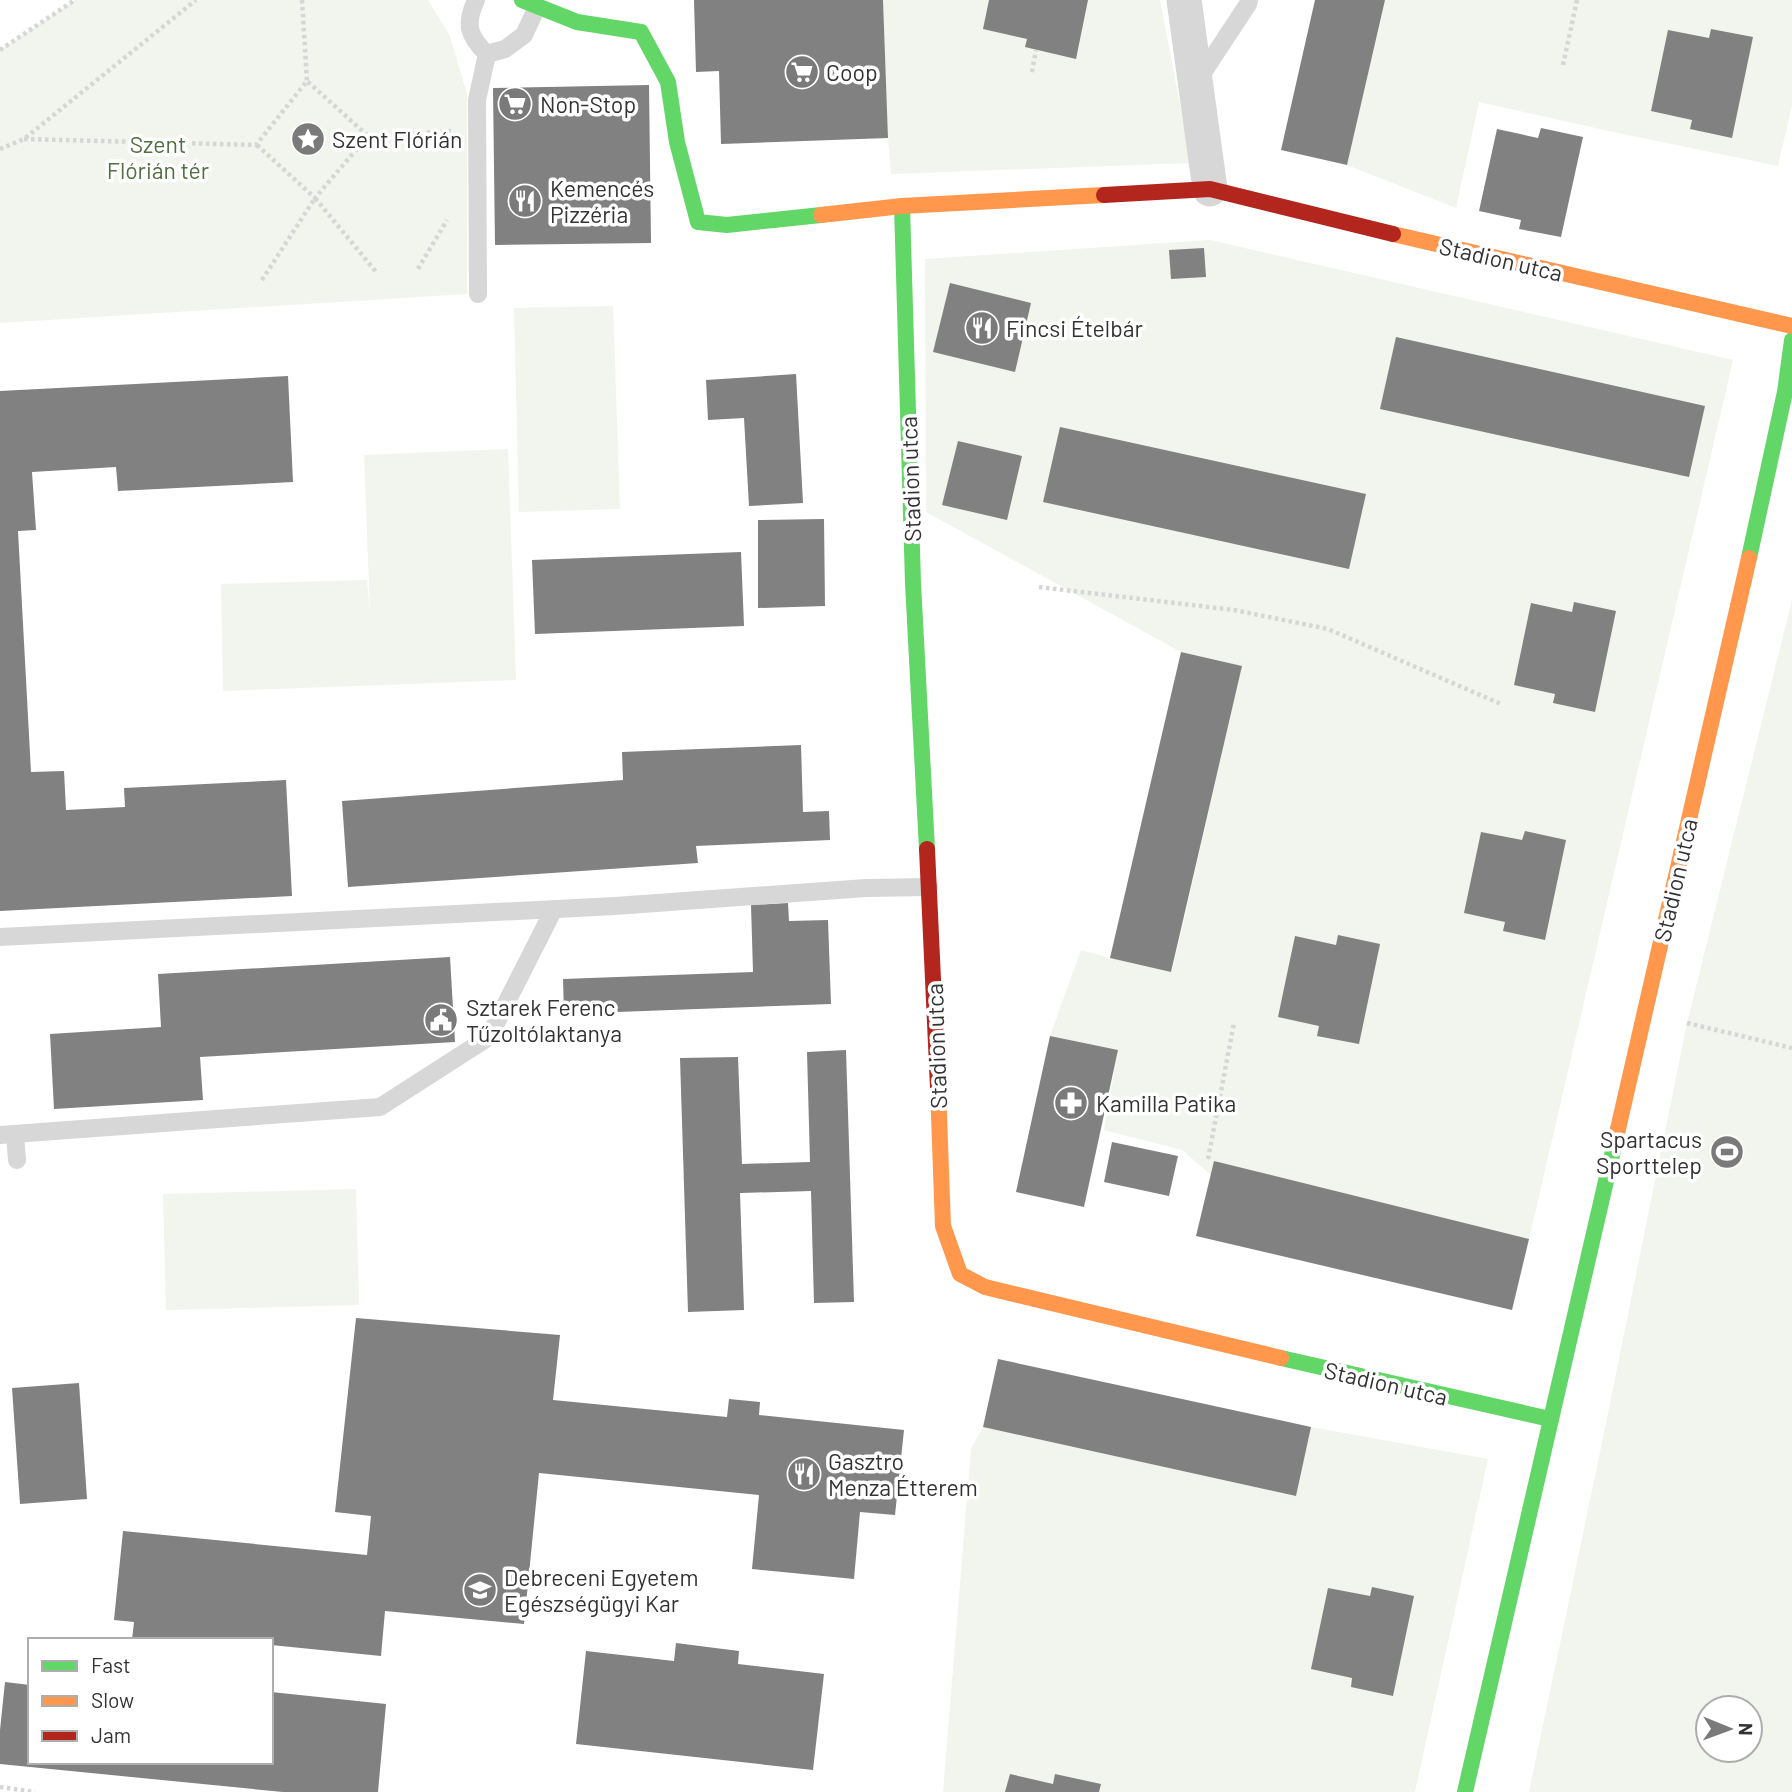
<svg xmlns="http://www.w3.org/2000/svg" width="1792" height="1792" font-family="Barlow,sans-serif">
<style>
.green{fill:#f1f5ed;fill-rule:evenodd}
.building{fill:#818181}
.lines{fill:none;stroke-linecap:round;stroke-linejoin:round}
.path{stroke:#d6d6d6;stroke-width:4.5;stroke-dasharray:3.5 3.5;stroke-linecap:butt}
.lane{stroke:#d7d7d7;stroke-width:18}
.street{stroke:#d7d7d7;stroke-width:35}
.fast{stroke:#63d668;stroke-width:16}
.slow{stroke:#ff974d;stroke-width:16}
.jam{stroke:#b3261e;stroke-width:16}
.labels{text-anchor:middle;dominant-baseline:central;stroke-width:7;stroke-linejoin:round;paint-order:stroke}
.poi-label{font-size:23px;fill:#333;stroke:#fff;text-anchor:start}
.park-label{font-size:23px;fill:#516f40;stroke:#fff}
.street-label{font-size:23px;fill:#333;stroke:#fff}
</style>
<rect width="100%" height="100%" fill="#fff"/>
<g class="green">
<path d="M75,0H428L450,36L467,94V294L0,323V50Z"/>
<path d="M883,0H1160L1191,163L891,174L888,138Z"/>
<path d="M1385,0H1792V105L1778,166L1609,131L1479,102L1456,208L1347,165Z"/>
<path d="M1210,240L1733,360L1529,1239L1211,1175L1182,1150L1104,1130L1118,1050L1050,1036L1081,950L1110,958L1172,972L1242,666L1181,652L926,512L925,259Z"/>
<path d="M613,306L620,509L519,512L514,308Z"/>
<path d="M508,449L516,680L223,691L221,584L367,580L370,612L364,455Z"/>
<path d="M1792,600V1792H1529L1604,1433L1687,1023ZM1708,1708H1750V1750H1708Z"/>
<path d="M356,1189L359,1305L166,1310L163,1194Z"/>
<path d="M983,1427L1296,1496L1311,1427L1488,1459L1415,1792H943L971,1449Z"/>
</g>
<g class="building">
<path d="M694,0H883L888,138L721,144L719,71L696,72Z"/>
<path d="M989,0H1088L1076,59L1025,47L1027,39L983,29Z"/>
<path d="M1315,0H1385L1347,165L1281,150Z"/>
<path d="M1711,29L1753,37L1732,138L1690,129L1692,120L1651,111L1668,30L1709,38Z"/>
<path d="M649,85L651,243L495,245L493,88Z"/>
<path d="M1541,128L1583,137L1561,237L1519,229L1521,220L1479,211L1497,129L1538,138Z"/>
<path d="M1204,248L1206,277L1171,279L1169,250Z"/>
<path d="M950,283L1031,303L1015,372L933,352Z"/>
<path d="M1396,337L1705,406L1689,477L1380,409Z"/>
<path d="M796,374L803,503L749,506L744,418L708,420L706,380Z"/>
<path d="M288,376L293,482L118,491L116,467L32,472L36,530L18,531L31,772L64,771L66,810L125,807L124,788L286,780L292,896L0,911V391Z"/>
<path d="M1060,427L1366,494L1349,569L1043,502Z"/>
<path d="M958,441L1022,456L1007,520L942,505Z"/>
<path d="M824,519L825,606L758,608V520Z"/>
<path d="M741,552L744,626L535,634L532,560Z"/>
<path d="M1574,602L1616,611L1595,712L1553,703L1555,694L1514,685L1531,603L1572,612Z"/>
<path d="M1181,652L1242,666L1171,972L1110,958Z"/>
<path d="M801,745L803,812L829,811L830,840L696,846L698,863L348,887L342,801L623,780L622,752Z"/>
<path d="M1525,831L1566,840L1545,940L1503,931L1505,922L1464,913L1481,832L1522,840Z"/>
<path d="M788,903L789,921L828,920L831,1004L564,1014L563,979L753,972L751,905Z"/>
<path d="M1338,935L1380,944L1359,1044L1317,1036L1319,1026L1278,1017L1295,936L1336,945Z"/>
<path d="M450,957L455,1042L200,1057L203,1100L54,1109L50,1034L161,1027L158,974Z"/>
<path d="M1050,1036L1118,1050L1084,1207L1016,1192Z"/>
<path d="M846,1050L854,1302L814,1303L811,1191L740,1193L744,1310L688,1312L680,1058L738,1057L742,1164L810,1162L807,1052Z"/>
<path d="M1112,1142L1178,1156L1169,1196L1104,1182Z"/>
<path d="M1214,1161L1529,1239L1512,1310L1196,1236Z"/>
<path d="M356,1318L560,1335L553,1400L727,1417L729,1399L760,1402L759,1415L904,1430L895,1515L860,1512L854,1579L752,1569L759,1495L539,1473L524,1624L385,1611L381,1656L271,1645V1640H132L134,1622L114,1620L123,1531L367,1555L371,1516L335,1512Z"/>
<path d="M998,1359L1311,1427L1296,1496L983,1427Z"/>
<path d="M79,1383L87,1499L20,1504L12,1388Z"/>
<path d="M1372,1587L1414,1596L1393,1696L1351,1687L1352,1678L1311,1669L1328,1588L1370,1596Z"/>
<path d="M676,1643L739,1651L738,1664L824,1674L813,1770L576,1744L586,1651L674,1661Z"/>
<path d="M5,1682L30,1685V1762H271V1692L386,1704L378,1792H283L0,1764V1730Z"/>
<path d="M1010,1774L1053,1784L1055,1774L1101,1784L1099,1792H1005Z"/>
</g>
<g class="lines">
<g class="path">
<path d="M302,0L307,81"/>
<path d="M0,50L75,0"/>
<path d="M1563,65L1577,0"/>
<path d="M1032,72L1036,50"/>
<path d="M24,139L256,145L307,81L368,136L451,131"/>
<path d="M257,145L315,198L368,136"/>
<path d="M0,149L24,139L196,0"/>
<path d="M418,269L447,220"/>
<path d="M262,280L315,198L377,273"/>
<path d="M1039,587L1234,610L1328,629L1501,704"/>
<path d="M1687,1023L1792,1048"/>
<path d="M1208,1159L1234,1023"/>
<path d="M0,1787L35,1792"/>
</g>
<g class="lane">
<path d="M476,0C465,24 468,36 487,54L505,49L524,35L537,7"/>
<path d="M1198,80L1248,4L1249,0"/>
<path d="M478,294L477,100L487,54"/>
<path d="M0,937L615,906L866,888L929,887"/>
<path d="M15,1134L17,1160"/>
<path d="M0,1135L380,1107L489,1037L554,909"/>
</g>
<path class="street" d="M1184,0L1210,189"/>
<g class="fast">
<path d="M522,0L577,22L641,32L668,82L677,142L698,222L727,225L821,215"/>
<path d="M902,206L913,583L927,849"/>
<path d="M1749,558L1785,392L1792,340"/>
<path d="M1281,1358L1550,1419"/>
<path d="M1465,1792L1618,1129"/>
</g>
<g class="slow">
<path d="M821,215L902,206L1104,195"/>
<path d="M1393,234L1792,326"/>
<path d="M938,1088L943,1226L960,1274L985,1287L1281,1358"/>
<path d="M1618,1129L1749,558"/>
</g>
<g class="jam">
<path d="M1104,195L1210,189L1393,234"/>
<path d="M927,849L938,1088"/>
</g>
</g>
<defs>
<g id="supermarket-disc" transform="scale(1.75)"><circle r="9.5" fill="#7a7a7a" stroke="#fff"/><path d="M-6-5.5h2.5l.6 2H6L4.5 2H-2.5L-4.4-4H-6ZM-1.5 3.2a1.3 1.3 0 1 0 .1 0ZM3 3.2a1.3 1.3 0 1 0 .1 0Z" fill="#fff"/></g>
<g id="sight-disc" transform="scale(1.75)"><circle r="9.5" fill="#7a7a7a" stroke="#fff"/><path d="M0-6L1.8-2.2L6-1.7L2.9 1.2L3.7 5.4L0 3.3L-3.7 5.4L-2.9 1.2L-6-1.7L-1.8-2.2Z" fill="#fff"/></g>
<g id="restaurant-disc" transform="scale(1.75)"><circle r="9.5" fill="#7a7a7a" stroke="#fff"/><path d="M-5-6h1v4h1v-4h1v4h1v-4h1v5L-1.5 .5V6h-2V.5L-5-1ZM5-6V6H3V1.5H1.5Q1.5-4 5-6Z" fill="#fff"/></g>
<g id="civic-disc" transform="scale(1.75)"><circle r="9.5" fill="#7a7a7a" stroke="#fff"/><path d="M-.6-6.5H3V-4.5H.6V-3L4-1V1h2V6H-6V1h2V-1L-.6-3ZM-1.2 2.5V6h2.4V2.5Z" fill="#fff"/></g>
<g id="pharmacy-disc" transform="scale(1.75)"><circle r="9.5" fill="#7a7a7a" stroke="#fff"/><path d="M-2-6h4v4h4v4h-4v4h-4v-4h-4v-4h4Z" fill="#fff"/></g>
<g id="stadium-disc" transform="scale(1.75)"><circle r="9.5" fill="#7a7a7a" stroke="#fff"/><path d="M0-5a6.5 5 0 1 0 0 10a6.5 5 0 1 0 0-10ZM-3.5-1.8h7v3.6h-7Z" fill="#fff"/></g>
<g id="university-disc" transform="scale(1.75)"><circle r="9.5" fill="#7a7a7a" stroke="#fff"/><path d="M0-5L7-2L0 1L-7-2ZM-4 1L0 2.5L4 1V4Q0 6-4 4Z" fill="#fff"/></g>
</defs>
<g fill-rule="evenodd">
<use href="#supermarket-disc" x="802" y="72"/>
<use href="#supermarket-disc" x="515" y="104"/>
<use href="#sight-disc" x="308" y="139"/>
<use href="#restaurant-disc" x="525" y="201"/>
<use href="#restaurant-disc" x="982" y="328"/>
<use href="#civic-disc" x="441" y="1020"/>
<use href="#pharmacy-disc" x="1071" y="1103"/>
<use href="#stadium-disc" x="1727" y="1152"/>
<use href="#restaurant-disc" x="804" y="1474"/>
<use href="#university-disc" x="480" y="1590"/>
</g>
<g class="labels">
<g class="poi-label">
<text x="826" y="72">Coop</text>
<text x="540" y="104">Non-Stop</text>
<text x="332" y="139">Szent Flórián</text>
<text x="550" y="188">Kemencés<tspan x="550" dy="26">Pizzéria</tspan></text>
<text x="1006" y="328">Fincsi Ételbár</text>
<text x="466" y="1007">Sztarek Ferenc<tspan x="466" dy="26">Tűzoltólaktanya</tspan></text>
<text x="1096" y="1103">Kamilla Patika</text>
<text x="1702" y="1139" text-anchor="end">Spartacus<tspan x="1702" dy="26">Sporttelep</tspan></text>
<text x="828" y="1461">Gasztro<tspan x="828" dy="26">Menza Étterem</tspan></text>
<text x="504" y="1577">Debreceni Egyetem<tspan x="504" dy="26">Egészségügyi Kar</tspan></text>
</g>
<g class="park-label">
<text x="158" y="144">Szent<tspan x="158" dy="26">Flórián tér</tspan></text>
</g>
<g class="street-label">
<text transform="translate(1501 259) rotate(13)">Stadion utca</text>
<text transform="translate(910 479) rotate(-92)">Stadion utca</text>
<text transform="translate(1675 880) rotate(-77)">Stadion utca</text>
<text transform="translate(936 1046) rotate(-92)">Stadion utca</text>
<text transform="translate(1386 1383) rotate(13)">Stadion utca</text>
</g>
</g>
<rect x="28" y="1638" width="245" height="126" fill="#ffffff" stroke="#adadad" stroke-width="2"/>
<rect x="42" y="1661" width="35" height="10" fill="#63d668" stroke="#adadad" stroke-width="2"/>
<text x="91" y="1673" font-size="21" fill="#333333">Fast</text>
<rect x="42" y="1696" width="35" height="10" fill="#ff974d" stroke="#adadad" stroke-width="2"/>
<text x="91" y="1708" font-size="21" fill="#333333">Slow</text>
<rect x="42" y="1731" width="35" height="10" fill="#b3261e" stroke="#adadad" stroke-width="2"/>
<text x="91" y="1743" font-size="21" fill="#333333">Jam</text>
<g transform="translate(1729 1729) rotate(91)"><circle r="33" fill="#ffffff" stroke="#adadad" stroke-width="2"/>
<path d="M0-5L12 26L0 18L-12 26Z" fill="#7a7a7a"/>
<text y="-10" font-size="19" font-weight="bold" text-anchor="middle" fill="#333333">N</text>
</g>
</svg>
